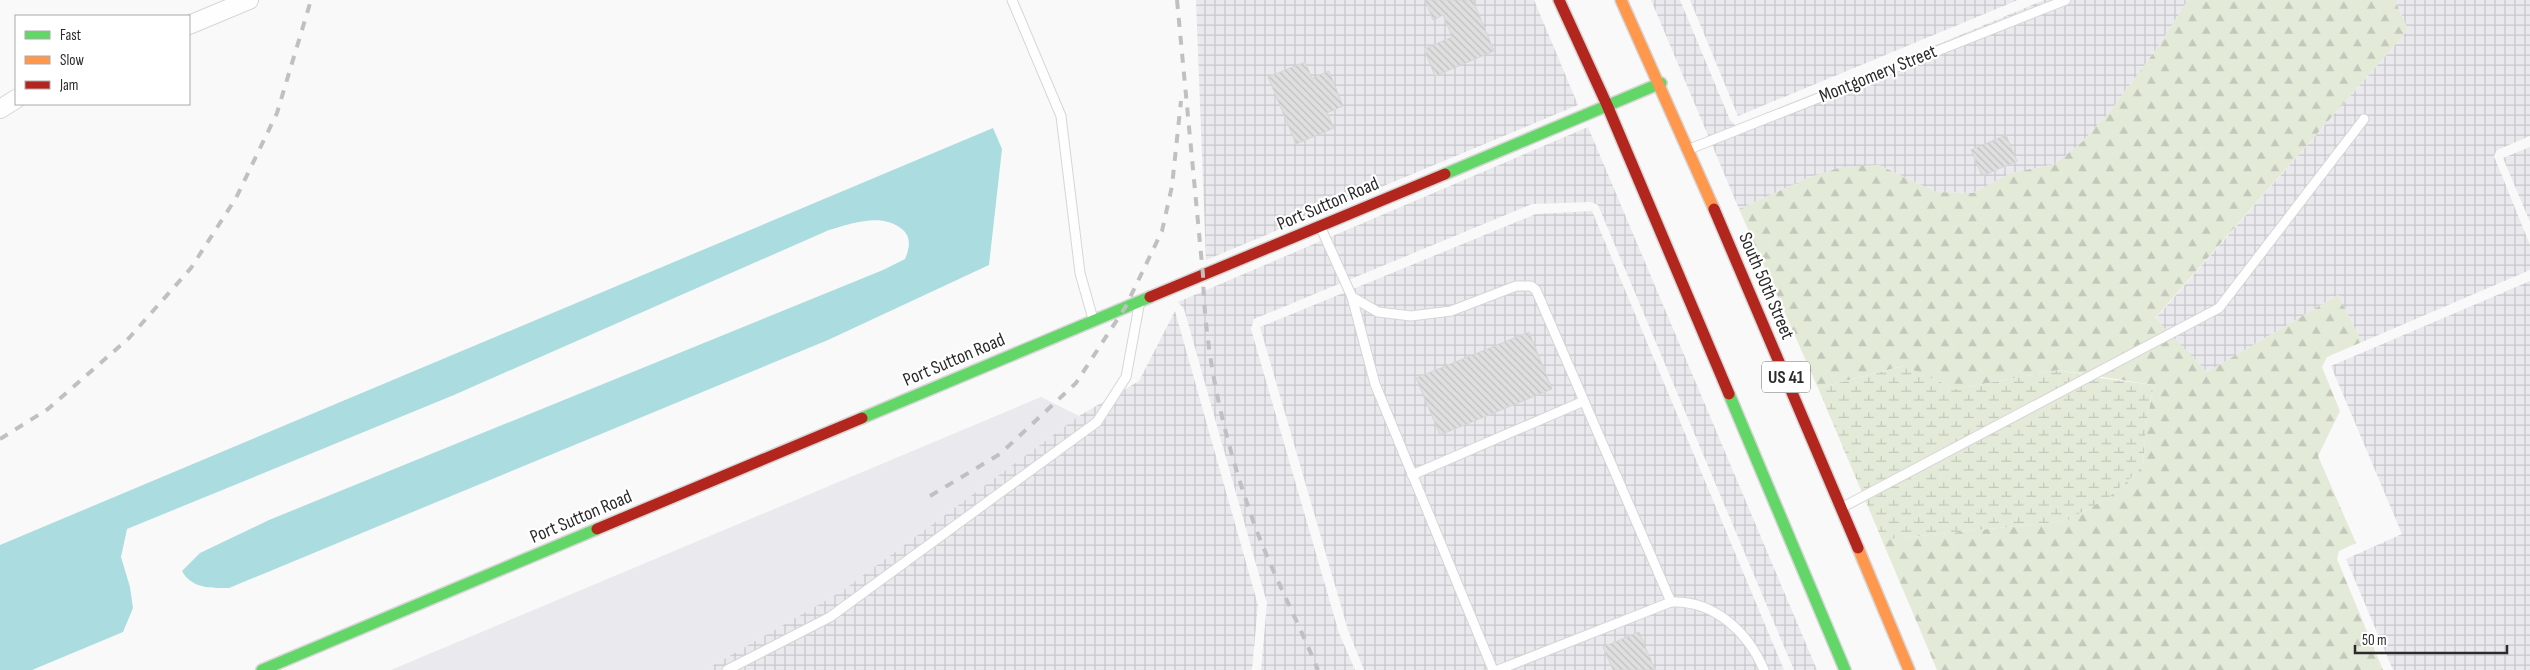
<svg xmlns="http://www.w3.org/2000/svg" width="2530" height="670" font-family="'Sofia Sans Condensed',sans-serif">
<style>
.built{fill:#e9e9ee}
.industrial{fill:url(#industrial-grid)}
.forest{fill:url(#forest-firs)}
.wetland{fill:url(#wetland-marsh)}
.water{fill:#abdcdf}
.building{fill:url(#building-back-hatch);stroke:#d6d6d6}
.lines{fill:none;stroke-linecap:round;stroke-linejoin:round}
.lane-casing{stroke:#d6d6d6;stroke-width:11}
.street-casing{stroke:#d6d6d6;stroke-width:20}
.fast-casing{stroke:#d6d6d6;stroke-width:14}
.slow-casing{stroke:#d6d6d6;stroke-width:14}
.jam-casing{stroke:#d6d6d6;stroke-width:14}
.lane{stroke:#fefefe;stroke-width:9}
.street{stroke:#fefefe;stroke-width:18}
.fast{stroke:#63d668;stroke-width:11}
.slow{stroke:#ff974d;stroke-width:11}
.jam{stroke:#b3261e;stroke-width:11}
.rail{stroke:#c0c0c1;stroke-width:4;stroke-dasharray:9 9;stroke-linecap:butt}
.labels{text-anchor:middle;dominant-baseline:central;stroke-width:4.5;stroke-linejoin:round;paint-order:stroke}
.shield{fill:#fff;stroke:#6b6b6b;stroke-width:1}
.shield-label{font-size:18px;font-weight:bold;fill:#2b2b2c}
.street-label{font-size:19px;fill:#2b2b2c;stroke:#fff}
</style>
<defs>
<pattern id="industrial-grid" width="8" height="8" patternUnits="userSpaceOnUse" patternTransform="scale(1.25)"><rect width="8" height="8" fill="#e9e9ee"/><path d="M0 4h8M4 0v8" fill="none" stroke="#c8c8cc"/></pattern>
<pattern id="forest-firs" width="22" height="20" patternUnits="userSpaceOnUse" patternTransform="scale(1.25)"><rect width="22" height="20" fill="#e3ead8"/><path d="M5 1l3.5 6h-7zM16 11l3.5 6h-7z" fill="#c3c9ba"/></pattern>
<pattern id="wetland-marsh" width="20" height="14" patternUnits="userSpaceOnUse" patternTransform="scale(1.25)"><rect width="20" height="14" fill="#e3ead8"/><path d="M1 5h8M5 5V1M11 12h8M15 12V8" fill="none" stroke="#c3c9ba"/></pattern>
<pattern id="building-back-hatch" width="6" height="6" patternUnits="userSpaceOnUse" patternTransform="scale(1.25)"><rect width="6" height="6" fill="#dfdfe0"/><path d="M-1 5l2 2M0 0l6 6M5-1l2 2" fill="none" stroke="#c0c0c0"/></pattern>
</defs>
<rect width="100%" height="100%" fill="#f9f9f9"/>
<path class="built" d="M1041,397L1079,416L842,591L705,670H391Z"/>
<g class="industrial">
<path d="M1196,0H1534L1578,105L1206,260Z"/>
<path d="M1651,0H1680L1730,120L1736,126H1742L2044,0H2188L2155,51L2111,110L2082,142L2055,164L2011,173L1973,193L1936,192L1879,165L1813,176L1739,209Z"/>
<path d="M1690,0H2018L1738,116Z"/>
<path d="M2395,0H2530V136L2497,150L2494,156L2530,245V270L2362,342L2338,295L2207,372L2155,319L2408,30Z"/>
<path d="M1588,127L1817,670H1794L1598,205L1591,202L1532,204L1254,319L1251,329L1339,633L1355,670H1261L1267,603L1184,309L1178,302Z"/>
<path d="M2530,147V222L2503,158Z"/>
<path d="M1592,211L1784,670H1364L1348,630L1260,327L1536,214Z"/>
<path d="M2530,281V670H2393L2346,559L2402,534L2331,366Z"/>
<path d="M1175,311L1258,605L1252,670H705L842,591L1079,416L1139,381Z"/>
</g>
<path class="forest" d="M2188,0H2395L2408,30L2155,318L2207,372L2338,295L2362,342L2327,357L2322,367L2340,411L2318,456L2356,543L2339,551L2337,559L2383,670H1937L1882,540L2066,521L2109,497L2143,467L2146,424L2154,385L2058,370L1956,389L1903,366L1818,388L1739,209L1813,176L1842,167L1879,165L1936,192L1973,193L2011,173L2055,164L2082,142L2111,110L2155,51Z"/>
<path class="wetland" d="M1904,366L1956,389L2058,370L2099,378L2154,385L2146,424L2143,467L2109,497L2066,521L1882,540L1818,388Z"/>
<path class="water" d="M993,128L1002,149L989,265L828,340L229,588C211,588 192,589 182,571L200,553L269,520L883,270L905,259C909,250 912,238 903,230C883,212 853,223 829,230L454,395L127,529L121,557L130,587L133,608L123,632L32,670H0V545Z"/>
<g class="building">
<path d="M1425,0H1473L1494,51L1435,76L1424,49L1452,37L1443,15L1433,20Z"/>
<path d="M1305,62L1312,78L1329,71L1343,106L1327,113L1334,128L1296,144L1268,77Z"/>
<path d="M2006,135L2017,161L1982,176L1971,150Z"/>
<path d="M1529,332L1552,389L1440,435L1416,378Z"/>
<path d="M1639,632L1655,670H1613L1603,647Z"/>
</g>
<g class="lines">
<g class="lane-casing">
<g id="lane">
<path d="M1012,0L1061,116L1080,273L1093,319"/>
<path d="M1692,148L2066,0"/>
<path d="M1320,226L1352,297L1378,312L1411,316L1451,311L1516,286H1531L1536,290L1671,602C1714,600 1748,632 1764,670"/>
<path d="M1352,297L1375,384L1493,670"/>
<path d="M1412,475L1584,401"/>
<path d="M1843,507L2219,308L2364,119"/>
<path d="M727,670L830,617L1097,422L1126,377L1139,306"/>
<path d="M1498,670L1671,602"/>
</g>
</g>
<g class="street-casing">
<g id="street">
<path d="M189,25L249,0"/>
<path d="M0,109L16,99"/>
</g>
</g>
<g class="fast-casing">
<g id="fast">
<path d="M1445,174L1661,83"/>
<path d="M1729,394L1845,670"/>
<path d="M862,418L1150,297"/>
<path d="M262,670L597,529"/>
</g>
</g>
<g class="slow-casing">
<g id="slow">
<path d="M1621,0L1714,209"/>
<path d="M1858,548L1909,670"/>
</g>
</g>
<g class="jam-casing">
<g id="jam">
<path d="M1559,0L1607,105L1729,394"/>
<path d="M1714,209L1858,548"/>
<path d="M1150,297L1445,174"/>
<path d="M597,529L862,418"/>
</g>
</g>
<use href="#lane" class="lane"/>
<use href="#street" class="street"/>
<use href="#fast" class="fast"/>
<use href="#slow" class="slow"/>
<use href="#jam" class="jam"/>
<g class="rail">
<path d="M1177,0L1203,275C1205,363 1227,451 1258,534C1276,580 1299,624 1318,670"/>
<path d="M0,439L48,409L129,338L191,268L236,198L277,113L311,0"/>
<path d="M930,496L1000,454L1076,383L1126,306L1162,231L1172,186L1181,101"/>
</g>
</g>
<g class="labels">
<rect class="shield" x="1762" y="361.5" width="48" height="31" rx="4"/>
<g class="shield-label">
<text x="1786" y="377">US 41</text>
</g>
<g class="street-label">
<text transform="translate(1878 74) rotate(-22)">Montgomery Street</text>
<text transform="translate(1328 204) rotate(-23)">Port Sutton Road</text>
<text transform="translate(1766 286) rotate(67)">South 50th Street</text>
<text transform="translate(954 360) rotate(-23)">Port Sutton Road</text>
<text transform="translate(581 517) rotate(-23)">Port Sutton Road</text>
</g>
</g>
<rect x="15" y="15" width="175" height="90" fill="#ffffff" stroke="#aaaaab"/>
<rect x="25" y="31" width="25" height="8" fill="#63d668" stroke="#aaaaab"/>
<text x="60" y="40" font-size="15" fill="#2b2b2c">Fast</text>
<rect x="25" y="56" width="25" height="8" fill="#ff974d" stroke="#aaaaab"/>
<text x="60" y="65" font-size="15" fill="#2b2b2c">Slow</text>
<rect x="25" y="81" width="25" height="8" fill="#b3261e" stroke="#aaaaab"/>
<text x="60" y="90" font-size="15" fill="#2b2b2c">Jam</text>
<path d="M2355 645v8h152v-8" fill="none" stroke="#2b2b2c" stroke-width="2.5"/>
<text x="2362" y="645" font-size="15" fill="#2b2b2c" stroke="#ffffff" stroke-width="4" paint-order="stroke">50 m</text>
</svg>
